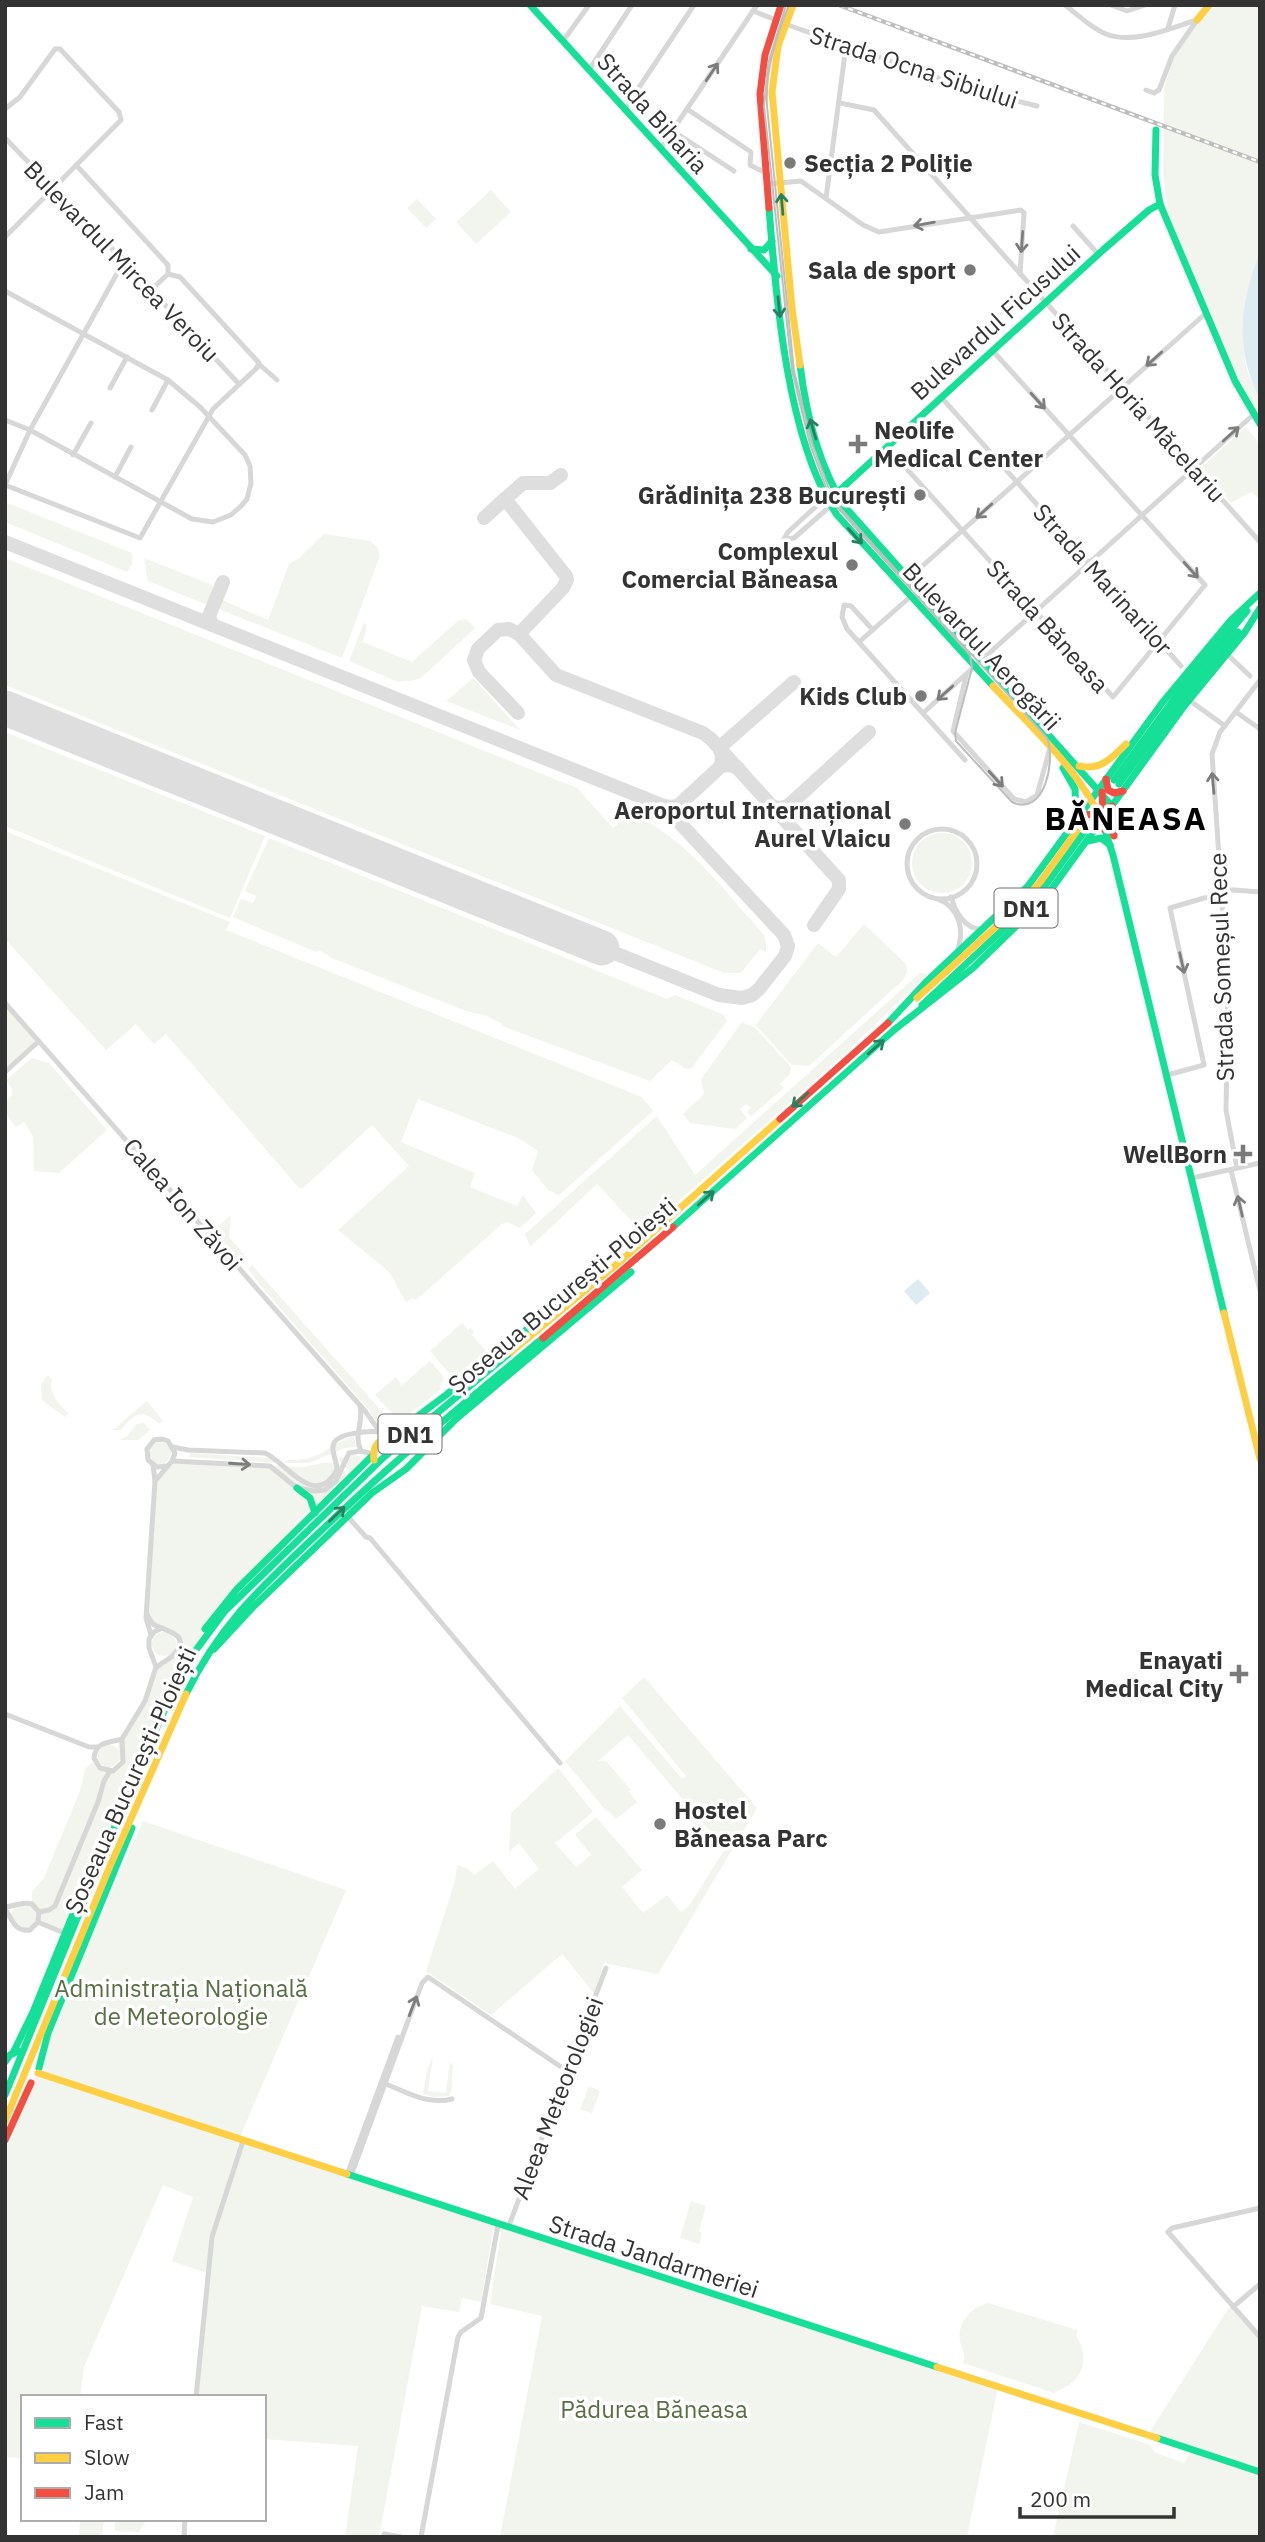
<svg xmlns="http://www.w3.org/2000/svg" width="1265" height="2542" font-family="'IBM Plex Sans',sans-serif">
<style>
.green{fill:#f1f5ed}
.water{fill:#ddebf3}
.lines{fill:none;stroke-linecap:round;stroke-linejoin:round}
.taxiway{stroke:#dedede;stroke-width:14}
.runway{stroke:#dedede;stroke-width:35}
.primary-tunnel{stroke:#d6d6d6;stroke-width:8;stroke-dasharray:8 4;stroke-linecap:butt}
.street{stroke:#d7d7d7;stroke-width:5}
.fast{stroke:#16e098;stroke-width:7}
.slow{stroke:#ffcf43;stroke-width:7}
.jam{stroke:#f24e42;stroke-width:7}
.tram{stroke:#bebebe;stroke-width:2}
.rail-casing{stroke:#bebebe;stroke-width:4.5}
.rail{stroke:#fff;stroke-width:2;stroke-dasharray:5;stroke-linecap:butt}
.oneway{stroke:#7d7d7d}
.oneway2{stroke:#268160}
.poi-dot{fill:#7a7a7a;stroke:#fff;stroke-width:2.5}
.labels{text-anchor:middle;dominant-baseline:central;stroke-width:7;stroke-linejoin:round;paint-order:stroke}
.shield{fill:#fff;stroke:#707070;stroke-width:2}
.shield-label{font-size:23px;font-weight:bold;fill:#333}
.street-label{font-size:24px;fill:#333;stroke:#fff}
.poi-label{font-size:24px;font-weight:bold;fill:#333;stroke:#fff;text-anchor:end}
.park-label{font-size:24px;fill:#56703f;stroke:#fff}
.district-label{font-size:32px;font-weight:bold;letter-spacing:2px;fill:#000;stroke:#fff}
</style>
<rect width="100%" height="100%" fill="#fff"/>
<g class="green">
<path d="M1209,5H1260V252C1246,288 1239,327 1246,366C1248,378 1258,389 1260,401C1261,407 1260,413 1260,418L1227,358L1167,209L1163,173L1164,89L1173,59Z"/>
<path d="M491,190L511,212L476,244L456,222Z"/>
<path d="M417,199L436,219L426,228L407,208Z"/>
<path d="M1246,427L1260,444V499L1251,492L1231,503L1202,467Z"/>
<path d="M5,502L132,553V564L127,572L5,522Z"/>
<path d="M324,534L370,541L378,548L380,556L342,658L221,610L219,606L222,600L268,620L289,564L298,559Z"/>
<path d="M5,558L577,788L613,828L631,813C687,839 723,889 764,935L766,942V952L760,949L741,973H724L5,685Z"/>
<path d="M144,558L210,584L214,588L209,602L205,604L148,581Z"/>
<path d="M466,619L475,628L421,678L415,680L398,682L349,661L364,623L367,625L363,642L412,662L459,620Z"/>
<path d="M473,678L520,730L446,701Z"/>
<path d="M5,732L265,836L230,918L5,826Z"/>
<path d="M5,831L230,922L226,930L642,1097L653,1111L559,1195L548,1190L532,1170L538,1151L518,1138L418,1099L401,1142L475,1173L470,1187L517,1206L523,1195L536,1213L520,1228L507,1222L502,1224L416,1300L413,1298L406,1302L389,1272L338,1230L409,1166L372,1125L303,1188H299L166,1034L154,1044L136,1024L106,1050L5,939Z"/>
<circle cx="942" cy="863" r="30"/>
<path d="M269,838L667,999L675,995L724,1015L727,1021L691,1069H686L672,1060L650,1081L502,1026L501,1023L484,1015L466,1011L332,958L319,950L316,952L235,918L233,917L241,899L253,903L256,896L245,891Z"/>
<path d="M864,924L905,963C909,970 907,974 903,980L809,1066L792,1065L756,1025L818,943L836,957Z"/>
<path d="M920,973L928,974L841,1057L647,1229L593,1268L592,1267L637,1227L597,1184L530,1247L525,1234L657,1116L695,1175Z"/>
<path d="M5,1003L39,1041L5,1072Z"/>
<path d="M742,1022L755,1028L791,1067L790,1074L780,1084L784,1088L751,1116L747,1112L751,1108L746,1104L740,1109L747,1118L735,1129L690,1123L683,1114L704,1094L701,1079Z"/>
<path d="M32,1058L49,1063L107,1130L59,1173L34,1171L33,1136L24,1122L16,1127L5,1112V1102L12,1095V1089L6,1080Z"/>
<path d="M231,1215L229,1237L246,1257L241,1261L224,1245L215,1233L218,1226Z"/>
<path d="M252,1265L394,1425L383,1427L377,1423L369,1410L260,1285L248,1269Z"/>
<path d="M462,1323L468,1330L471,1328L474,1332L472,1335L486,1351L451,1380L448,1372L430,1351Z"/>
<path d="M430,1361L442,1375L444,1381L441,1382L440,1390L408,1415L398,1419L375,1395L396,1377L402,1385Z"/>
<path d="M48,1375L52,1380C47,1392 60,1405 68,1413L65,1417L42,1400L41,1384Z"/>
<path d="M147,1401L163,1421L159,1424C141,1407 134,1414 121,1430H113L112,1426L114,1429Z"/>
<path d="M144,1423L150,1430L138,1440H120L127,1436L137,1424Z"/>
<path d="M354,1436L356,1447L345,1448L309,1463H284L287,1460C321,1461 326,1446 354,1436Z"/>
<circle cx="160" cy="1453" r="11"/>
<path d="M190,1453L280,1459L276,1463L189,1457Z"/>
<path d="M350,1454L362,1457L351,1473L338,1459Z"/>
<path d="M187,1461L300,1467C316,1466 328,1458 342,1466L346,1475V1484C341,1489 336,1495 330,1499C314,1510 292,1515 291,1536L211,1620L105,1836L64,1933L39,1923L30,1930L14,1925C11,1918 10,1913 15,1906L32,1904V1891L44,1878L80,1791L85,1769L95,1760L107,1771L121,1765L118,1745L138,1715L156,1667L178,1649V1637L156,1626L146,1611L155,1481L170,1463Z"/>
<circle cx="164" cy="1644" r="12"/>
<path d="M644,1677L757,1808L658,1974L604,1963L594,1993L562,1954L491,2015L426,1971L455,1881L457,1865L468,1869L474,1875L493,1861L515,1889L539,1869L519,1843L509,1852L511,1813L558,1768L593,1812L555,1843L576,1867L591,1855L575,1835L596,1817L642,1870L622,1887L643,1913L667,1895L681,1912L689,1906L725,1849L628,1735L598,1761H606L631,1790L629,1792L637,1802L616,1819L608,1810L606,1811L565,1761L620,1706L682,1779L686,1776L622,1698Z"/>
<circle cx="109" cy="1756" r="11"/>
<path d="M143,1821L346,1890L239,2139L998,2387L967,2537H500L542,2316L490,2304L501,2232L493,2230L481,2302L462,2298L459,2312L422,2306L379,2537H345L358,2446L264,2439V2397H196L207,2273L172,2261L193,2197L163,2185L84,2367L80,2397H23V2458L5,2457V2140L31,2083L38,2074L48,2033Z"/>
<path d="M433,2056L428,2091L446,2093L450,2062L453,2066C451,2075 454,2089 449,2096L433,2097L423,2094L427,2070Z"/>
<path d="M589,2086L600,2091L592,2113L580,2109Z"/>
<path d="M691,2201L706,2206L699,2231L702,2233L699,2244L680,2238Z"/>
<path d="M988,2303L1078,2330L1076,2336C1087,2352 1087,2371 1070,2384C1066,2388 1059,2389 1054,2393L963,2363C966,2354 962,2350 960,2341C957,2322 971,2308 988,2303Z"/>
<path d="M1233,2307L1260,2337V2537H1053L1079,2422L1151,2445L1154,2452L1184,2463L1191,2451L1151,2437V2430L1228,2309Z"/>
<path d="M80,2519H104L102,2537H79Z"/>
<path d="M115,2519H147L139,2532L115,2531Z"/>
</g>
<g class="water">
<path d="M1260,252V399C1234,349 1240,303 1260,252Z"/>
<path d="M918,1279L930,1293L916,1305L904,1291Z"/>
</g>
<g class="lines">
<g class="taxiway">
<path d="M505,499L523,483H550L561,475"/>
<path d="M484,518L505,499L566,576L567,580L563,588L519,634"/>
<path d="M5,542L664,806L784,935L788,946L785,956L759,989L752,995L742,998L719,995L602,948"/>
<path d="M212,625L209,616L223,582"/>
<path d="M518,713L479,672L474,660L478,649L498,630L509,629L519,634L556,675L703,733L711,739L839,880V889L814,925"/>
<path d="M738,768L730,765L721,766L722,755L719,748L794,682"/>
<path d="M664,806L672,807L679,805L721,766"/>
<path d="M773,807L781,808L788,806L869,732"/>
</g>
<path class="runway" d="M5,708L602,948"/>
<path class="primary-tunnel" d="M1084,832L1101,809"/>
<g class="street">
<path d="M1065,5C1078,15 1091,28 1106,34C1134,45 1170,28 1197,20"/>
<path d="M1111,5L1127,11L1145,5"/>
<path d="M753,11L776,20"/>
<path d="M785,24L973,90L1037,106"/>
<path d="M1168,28L1175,5"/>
<path d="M563,41L589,5"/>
<path d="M589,70L632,5"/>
<path d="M1146,90L1154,93L1159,90L1172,56L1197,20"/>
<path d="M840,103L874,110L1260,542"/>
<path d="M5,109L20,97L55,49H60L119,112L121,120L5,237"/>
<path d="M687,109L751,152L750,165L766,173"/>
<path d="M624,110L694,5"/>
<path d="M673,131L734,171"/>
<path d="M5,138L124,261L239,384"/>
<path d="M660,149L757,5"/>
<path d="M76,165L168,265V274"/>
<path d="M768,184L801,181L863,225L879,232L1021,210L1024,213L1020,274"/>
<path d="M826,198L846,46"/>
<path d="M1073,226L1098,254"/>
<path d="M151,290L168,274L180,277L259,363L257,367"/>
<path d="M5,291L168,380L200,407L245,455L250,466L251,483L247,499L241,506L231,515L213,522L192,519L30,430L5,420"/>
<path d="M110,388L127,357"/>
<path d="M941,397L1181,666"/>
<path d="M152,410L168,380"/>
<path d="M887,447L1113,697L1205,585L992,350"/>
<path d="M73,455L91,423"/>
<path d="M115,477L131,447"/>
<path d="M5,485L140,538L213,409L260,365L277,380"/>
<path d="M5,485L30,430L124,261"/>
<path d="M784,539L794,538L827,509L828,501"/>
<path d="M784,539L788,532L822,501H828"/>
<path d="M909,578L1205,314"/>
<path d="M873,630L851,606L844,605L842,617L847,629L965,760"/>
<path d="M859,642L910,597"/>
<path d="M1227,654L1250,676"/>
<path d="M966,676L953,731L1014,799L1026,802L1037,795L1050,748"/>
<path d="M1189,700L1225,726"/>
<path d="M1236,712L1260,729"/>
<path d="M923,713L1253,415"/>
<circle cx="942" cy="864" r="35"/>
<path d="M1220,889L1260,892"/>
<path d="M951,897C955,911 965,930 982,929"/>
<path d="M938,899C960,908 965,931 957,952"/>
<path d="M5,1003L365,1411L380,1432"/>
<path d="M5,1072L39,1041"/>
<path d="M1167,1075L1204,1065L1170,908L1204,898L1220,896"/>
<path d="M1237,1168L1226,1110L1228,990L1212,754L1220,732L1260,680"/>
<path d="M1231,1170L1260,1291"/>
<path d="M1192,1178L1260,1163"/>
<path d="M360,1406C364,1424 353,1433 361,1451"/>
<path d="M173,1447L188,1450L265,1453C287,1463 315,1510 337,1470C337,1462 332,1453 333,1446C335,1432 371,1431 381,1432"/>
<path d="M172,1461L270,1466L297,1488L314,1491L325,1490L336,1481L349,1453L361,1451L373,1454"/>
<path d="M155,1481L172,1461L175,1453L168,1441L162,1439L154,1440L147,1449L148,1460L157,1467L166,1466"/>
<path d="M348,1517L366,1537L370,1538L560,1763"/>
<path d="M147,1614C149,1618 150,1621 153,1624C160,1630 193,1633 175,1653C171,1659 162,1662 157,1667"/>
<path d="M151,1635L146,1618L155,1481L153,1465"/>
<path d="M5,1714L89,1747H98"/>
<path d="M122,1739C109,1743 96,1741 94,1758L100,1768L113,1771L123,1762L122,1739L145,1701L156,1667L149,1648V1639L154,1632L162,1628"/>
<path d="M5,1907C15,1906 22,1901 32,1904L39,1912L38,1922L30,1930C14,1932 13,1920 5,1909"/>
<path d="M39,1912L49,1910L55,1906L98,1802L104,1781L110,1771"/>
<path d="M38,1922L64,1933"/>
<path d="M386,2084C408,2093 427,2105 452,2099"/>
<path d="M347,2175L398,2037"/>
<path d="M351,2176L422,1983L428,1977L567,2071"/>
<path d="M1260,2208L1172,2228L1168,2232L1260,2337"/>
<path d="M508,2228L606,1968"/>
<path d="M1233,2307L1260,2284"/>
<path d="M196,2397L212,2237L243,2141"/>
<path d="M184,2537L185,2519"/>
<path d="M383,2537L384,2534L401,2537"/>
<path d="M421,2537L458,2337L461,2332L481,2318L498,2225"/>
</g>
<g class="fast">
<path d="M530,5L777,276"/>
<path d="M1156,130L1155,175L1160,204L1235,381L1260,424"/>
<path d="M769,208C776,297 787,441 837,515L993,686"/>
<path d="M751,249L764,250L772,241"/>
<path d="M800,365C806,413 818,465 845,507L1112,806"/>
<path d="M828,501L1103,250L1149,210L1160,204"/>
<path d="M1063,768L1075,789L1076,818"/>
<path d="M1114,780L1180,691L1247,611"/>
<path d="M1119,784L1185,695L1238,632"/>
<path d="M1103,824L1113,855L1224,1313"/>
<path d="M1088,841L1101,838L1110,845"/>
<path d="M922,1005L1024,910L1045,886L1084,832"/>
<path d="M888,1023L927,981L1028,886L1162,703L1231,620L1260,593"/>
<path d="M894,1030L973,968L1045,898L1185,705L1245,632L1260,608"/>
<path d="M673,1227L894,1030"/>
<path d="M391,1436L446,1395L601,1269"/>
<path d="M297,1488L310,1498L315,1513"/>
<path d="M205,1629L237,1589L373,1455"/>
<path d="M214,1649L253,1607L372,1493L406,1469L456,1419L631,1272"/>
<path d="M186,1694C222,1620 267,1582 325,1527C395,1460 469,1399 543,1338"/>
<path d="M13,2053L33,2012L101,1845"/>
<path d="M5,2062L10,2055L18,2051"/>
<path d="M39,2068L48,2033L132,1828"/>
<path d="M5,2095L135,1777L176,1684L196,1650L225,1611L384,1457L511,1352"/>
<path d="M347,2174L937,2367"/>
<path d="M1157,2438L1260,2472"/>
</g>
<g class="slow">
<path d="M793,5L778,46L772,92L792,308L800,365"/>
<path d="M1197,20L1209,5"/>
<path d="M993,686C1032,728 1078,768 1102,821"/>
<path d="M1079,766C1100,771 1112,758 1126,744"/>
<path d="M917,998L1019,906L1041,881L1079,828"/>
<path d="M1224,1313L1260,1459"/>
<path d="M511,1352L623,1259L780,1119"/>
<path d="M374,1460C372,1445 380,1437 395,1436"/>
<path d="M38,2073L347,2174"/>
<path d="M5,2121L110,1866L186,1694"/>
<path d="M937,2367L1157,2438"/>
</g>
<g class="jam">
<path d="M769,208L760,94L765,55L781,5"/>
<path d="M1106,779L1108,790L1114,793L1123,791"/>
<path d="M1102,792L1104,829"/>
<path d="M1112,806L1115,813L1114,834"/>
<path d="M1078,818C1096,809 1108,817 1114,836"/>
<path d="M780,1119L888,1023"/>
<path d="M543,1338L673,1227"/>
<path d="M5,2140L31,2083"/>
</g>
<path class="tram" d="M786,5L768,64L764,106L792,371L810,444L827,490L837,507L970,655L972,668L955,733L956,741L1012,802C1045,818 1056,759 1047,738L842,510L829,489L812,443L794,371L767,106C765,71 776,37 789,5"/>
<g class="rail-casing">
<path id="rail" d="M839,5L1260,162"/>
</g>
<use href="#rail" class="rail"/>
</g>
<defs><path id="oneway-shaft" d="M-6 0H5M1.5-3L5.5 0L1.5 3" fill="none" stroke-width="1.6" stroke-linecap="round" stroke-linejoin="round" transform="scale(1.75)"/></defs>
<g class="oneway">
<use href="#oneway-shaft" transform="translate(712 72) rotate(-56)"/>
<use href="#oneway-shaft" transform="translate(924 224) rotate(170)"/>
<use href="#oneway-shaft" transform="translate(1022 242) rotate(94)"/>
<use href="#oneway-shaft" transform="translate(1154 359) rotate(138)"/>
<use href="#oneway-shaft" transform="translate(1038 401) rotate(48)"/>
<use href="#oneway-shaft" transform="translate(1231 434) rotate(-42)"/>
<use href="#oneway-shaft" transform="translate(984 511) rotate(138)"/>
<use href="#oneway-shaft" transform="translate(1191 570) rotate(48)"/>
<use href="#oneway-shaft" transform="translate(945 693) rotate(138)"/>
<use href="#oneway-shaft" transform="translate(996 779) rotate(48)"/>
<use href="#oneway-shaft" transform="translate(1213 783) rotate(-95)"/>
<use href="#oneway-shaft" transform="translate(1182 963) rotate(77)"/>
<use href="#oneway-shaft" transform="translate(1240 1206) rotate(-103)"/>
<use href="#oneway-shaft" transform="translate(240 1464) rotate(4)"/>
<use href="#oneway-shaft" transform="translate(413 2006) rotate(-69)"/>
</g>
<g class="oneway2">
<use href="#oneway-shaft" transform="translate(782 204) rotate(-95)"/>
<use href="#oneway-shaft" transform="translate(779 307) rotate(84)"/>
<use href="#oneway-shaft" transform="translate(813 429) rotate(-106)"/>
<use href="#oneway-shaft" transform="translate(855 536) rotate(48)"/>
<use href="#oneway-shaft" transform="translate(876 1047) rotate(-41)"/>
<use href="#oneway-shaft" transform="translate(800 1100) rotate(138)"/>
<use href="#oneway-shaft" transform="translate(706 1198) rotate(-42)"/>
<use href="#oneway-shaft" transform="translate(337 1514) rotate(-44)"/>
</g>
<g class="poi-dot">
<circle cx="790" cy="163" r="7"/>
<circle cx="970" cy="270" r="7"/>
<path d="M854.5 433.5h7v7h7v7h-7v7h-7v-7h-7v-7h7z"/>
<circle cx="920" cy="495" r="7"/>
<circle cx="852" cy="565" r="7"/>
<circle cx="921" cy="696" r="7"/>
<circle cx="905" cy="824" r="7"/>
<path d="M1239.5 1143.5h7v7h7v7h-7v7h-7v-7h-7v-7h7z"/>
<path d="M1235.5 1663.5h7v7h7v7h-7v7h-7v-7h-7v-7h7z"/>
<circle cx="660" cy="1824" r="7"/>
</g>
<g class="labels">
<g class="shield">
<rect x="994.5" y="888.5" width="63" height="39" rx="5"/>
<rect x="378.5" y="1414.5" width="63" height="39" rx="5"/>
</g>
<g class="shield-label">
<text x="1026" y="908">DN1</text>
<text x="410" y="1434">DN1</text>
</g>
<g class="street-label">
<text transform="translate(914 67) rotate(18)">Strada Ocna Sibiului</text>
<text transform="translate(653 113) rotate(48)">Strada Biharia</text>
<text transform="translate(122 261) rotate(46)">Bulevardul Mircea Veroiu</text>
<text transform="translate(995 322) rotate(-42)">Bulevardul Ficusului</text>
<text transform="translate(1139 407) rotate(48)">Strada Horia Măcelariu</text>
<text transform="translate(1103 579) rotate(48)">Strada Marinarilor</text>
<text transform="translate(1048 626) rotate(48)">Strada Băneasa</text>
<text transform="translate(982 646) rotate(47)">Bulevardul Aerogării</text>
<text transform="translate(1221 967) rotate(-92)">Strada Someșul Rece</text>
<text transform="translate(183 1204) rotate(49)">Calea Ion Zăvoi</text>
<text transform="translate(562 1295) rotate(-40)">Șoseaua București-Ploiești</text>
<text transform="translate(130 1780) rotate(-66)">Șoseaua București-Ploiești</text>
<text transform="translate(557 2098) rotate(-69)">Aleea Meteorologiei</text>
<text transform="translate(654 2256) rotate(18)">Strada Jandarmeriei</text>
</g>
<g class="poi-label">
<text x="804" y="163" text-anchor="start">Secția 2 Poliție</text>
<text x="956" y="270">Sala de sport</text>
<text x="874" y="430" text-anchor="start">Neolife<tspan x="874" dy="28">Medical Center</tspan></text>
<text x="906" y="495">Grădinița 238 București</text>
<text x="838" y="551">Complexul<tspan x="838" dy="28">Comercial Băneasa</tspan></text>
<text x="907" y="696">Kids Club</text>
<text x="891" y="810">Aeroportul Internațional<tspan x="891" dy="28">Aurel Vlaicu</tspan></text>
<text x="1227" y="1154">WellBorn</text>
<text x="1223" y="1660">Enayati<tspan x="1223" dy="28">Medical City</tspan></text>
<text x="674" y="1810" text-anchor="start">Hostel<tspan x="674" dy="28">Băneasa Parc</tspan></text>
</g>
<g class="park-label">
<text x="181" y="1988">Administrația Națională<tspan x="181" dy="28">de Meteorologie</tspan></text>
<text x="654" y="2409">Pădurea Băneasa</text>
</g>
<g class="district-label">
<text x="1126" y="818">BĂNEASA</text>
</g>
</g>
<rect width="1265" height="2542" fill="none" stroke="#333333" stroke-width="14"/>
<rect x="21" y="2395" width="245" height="126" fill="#ffffff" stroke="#adadad" stroke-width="2"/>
<rect x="35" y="2418" width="35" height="10" fill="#16e098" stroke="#adadad" stroke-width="2"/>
<text x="84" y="2430" font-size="21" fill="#333333">Fast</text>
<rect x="35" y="2453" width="35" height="10" fill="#ffcf43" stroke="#adadad" stroke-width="2"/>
<text x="84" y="2465" font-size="21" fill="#333333">Slow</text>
<rect x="35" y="2488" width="35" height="10" fill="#f24e42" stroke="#adadad" stroke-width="2"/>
<text x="84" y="2500" font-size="21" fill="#333333">Jam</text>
<path d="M1020 2507v10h154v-10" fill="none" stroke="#333333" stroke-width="3.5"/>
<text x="1030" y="2507" font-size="21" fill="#333333" stroke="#ffffff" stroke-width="5" paint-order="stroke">200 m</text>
</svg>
